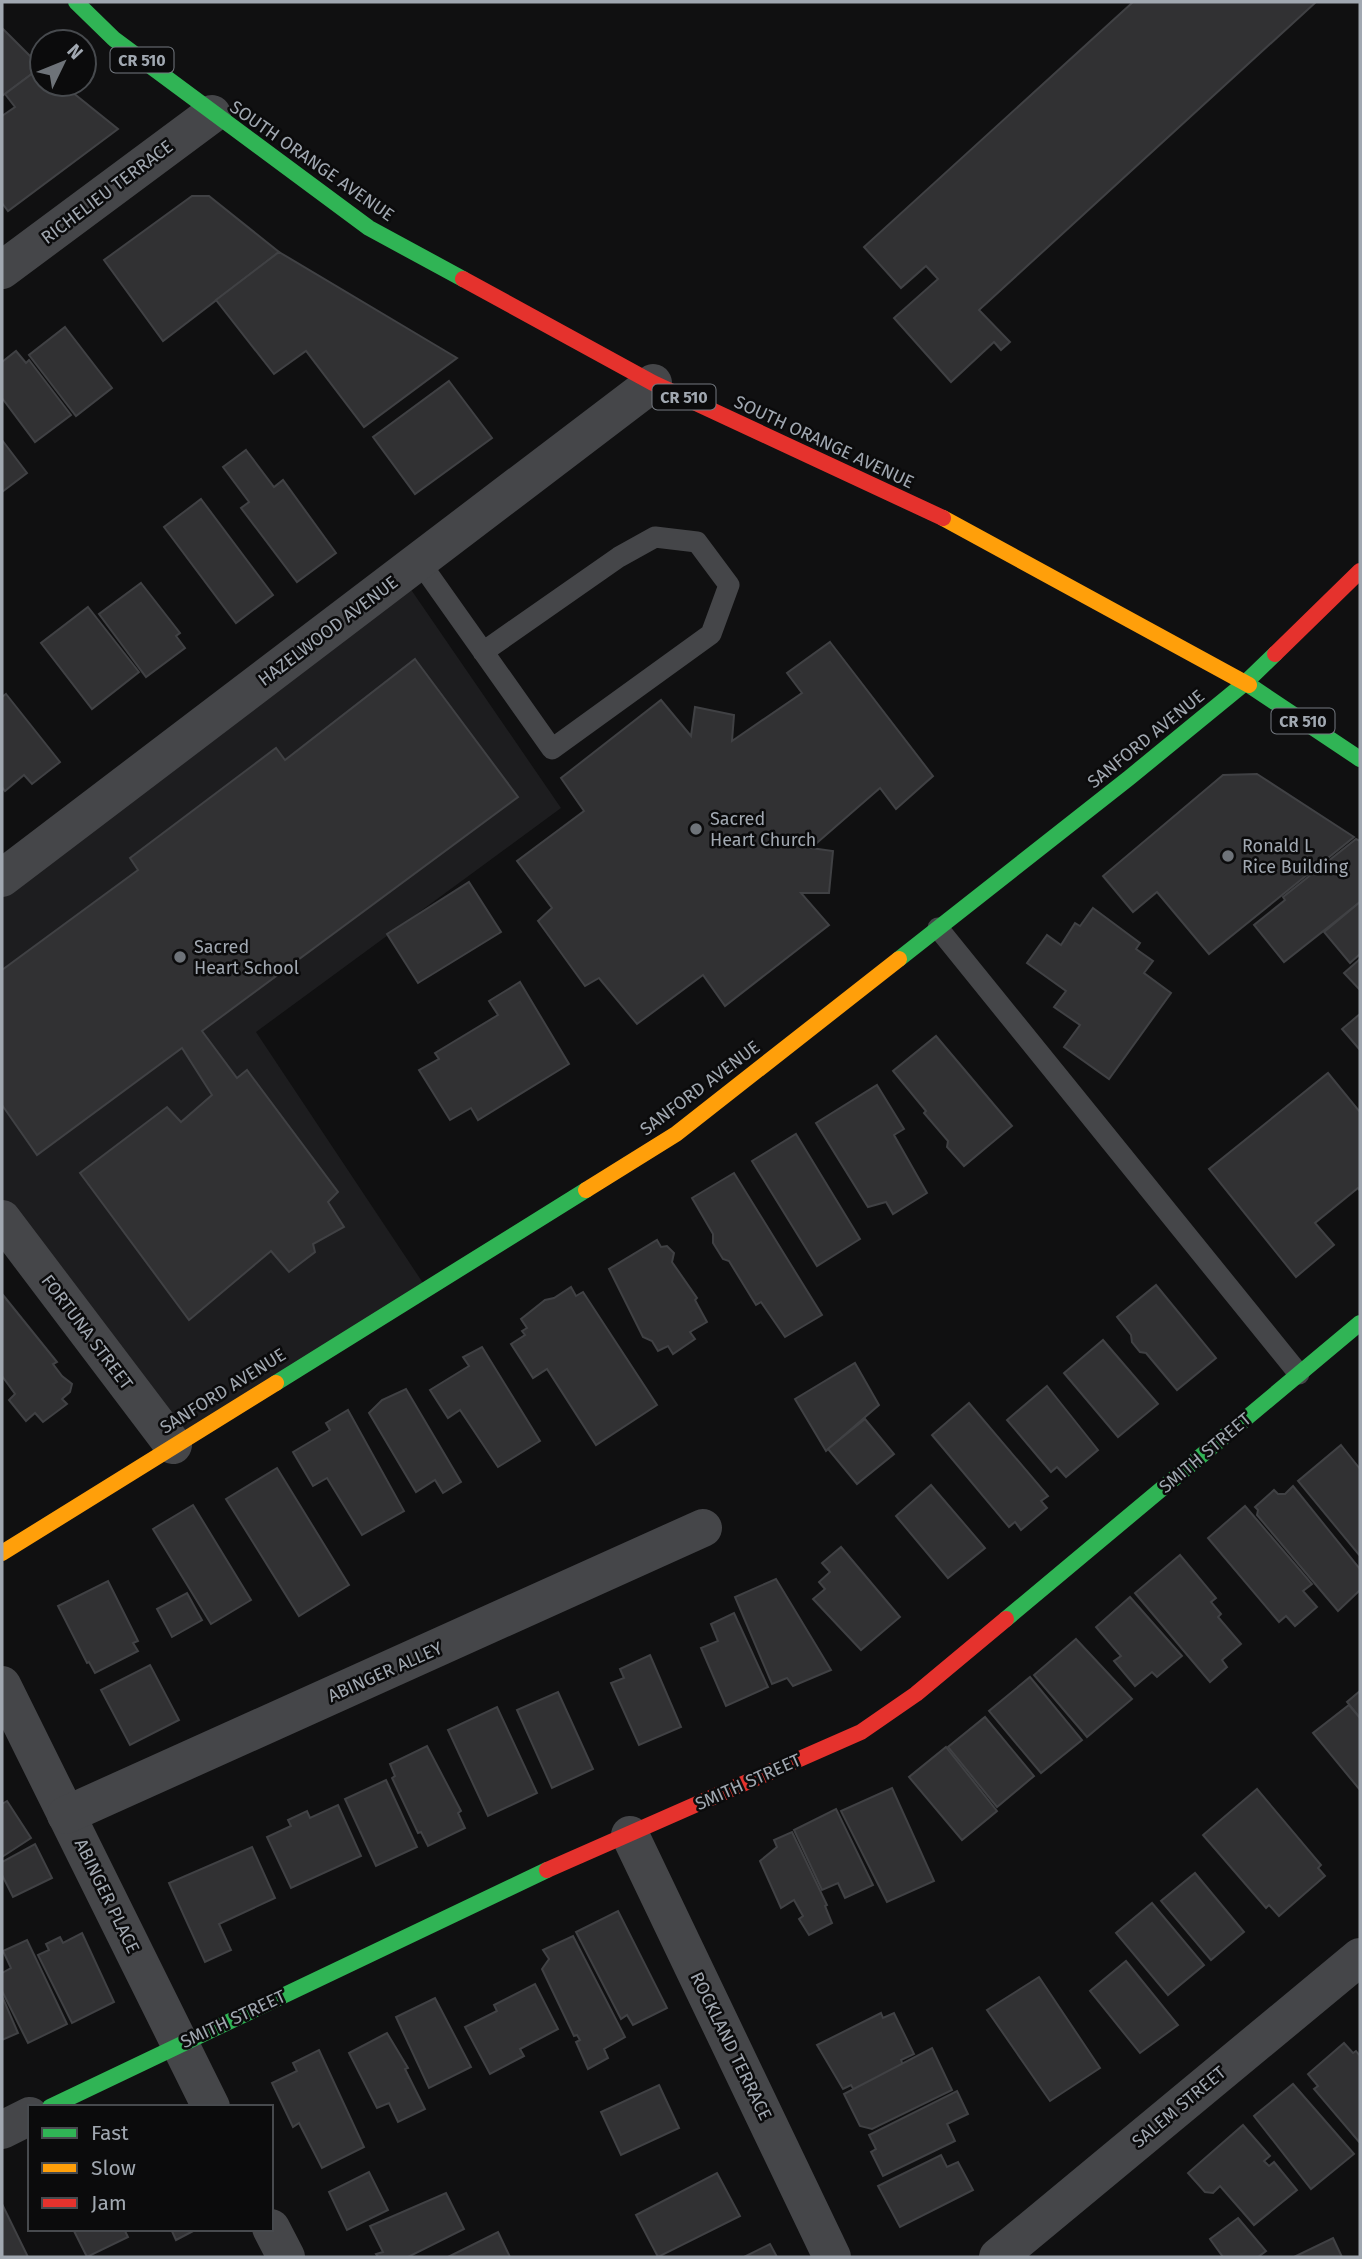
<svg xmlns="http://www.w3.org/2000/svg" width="1362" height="2259" font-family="'Fira Sans',sans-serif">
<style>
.built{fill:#1d1d1f}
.building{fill:#313133;stroke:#404144;stroke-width:2}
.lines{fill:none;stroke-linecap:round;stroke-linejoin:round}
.lane{stroke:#454649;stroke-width:21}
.street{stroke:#454649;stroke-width:38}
.fast{stroke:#30b455;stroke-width:16}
.slow{stroke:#ff9f0a;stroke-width:16}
.jam{stroke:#e5322d;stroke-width:16}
.poi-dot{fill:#6e7379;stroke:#0b0b0c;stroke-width:2.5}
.labels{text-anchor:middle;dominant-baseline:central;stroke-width:5;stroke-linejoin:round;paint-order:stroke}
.shield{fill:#0b0b0c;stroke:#747980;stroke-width:2}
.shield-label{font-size:16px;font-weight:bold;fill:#a1a8b1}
.street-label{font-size:18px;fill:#a1a8b1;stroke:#0b0b0c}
.poi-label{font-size:18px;fill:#a1a8b1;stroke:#0b0b0c;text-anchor:start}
</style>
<rect width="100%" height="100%" fill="#101011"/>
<path class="built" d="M401,575L561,808L256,1032L425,1286L175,1436L2,1207V883Z"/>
<g class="building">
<path d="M1133,2H1316L979,310L1010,342L1001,350L994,342L951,382L894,318L938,279L926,266L901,288L864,247Z"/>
<path d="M2,28L41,67L2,96Z"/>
<path d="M41,67L42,84H62L118,129L8,211L2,203V116L15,107L5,94Z"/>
<path d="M192,196H209L279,252L163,341L104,260Z"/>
<path d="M279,252L457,358L364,427L306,351L274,374L216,300Z"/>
<path d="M65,327L112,388L76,416L29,355Z"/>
<path d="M16,351L26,363L29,360L71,415L35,442L2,398V362Z"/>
<path d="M449,381L492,438L415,494L373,437Z"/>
<path d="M2,440L27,473L2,492Z"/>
<path d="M246,450L274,487L283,480L336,553L297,582L241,508L249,502L223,467Z"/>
<path d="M201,499L273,595L236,623L164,527Z"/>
<path d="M141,583L180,633L176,636L185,648L146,677L99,614Z"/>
<path d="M88,607L139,672L92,709L41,643Z"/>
<path d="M830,642L933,776L896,809L880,788L811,848L833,851L829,893H801L829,925L725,1006L703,975L637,1024L599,978L585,986L538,921L552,908L517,861L584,811L561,778L661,700L691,736L695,707L734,715L732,741L802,693L787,673Z"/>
<path d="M415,659L518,797L202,1031L237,1078L247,1070L338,1192L328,1202L344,1227L313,1244L315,1252L289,1272L271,1251L189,1320L80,1173L167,1107L181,1122L212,1095L182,1048L37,1155L2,1105V970L138,870L130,858L276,748L285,760Z"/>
<path d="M6,694L60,762L32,784L24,775L5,791L2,787V697Z"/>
<path d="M1257,774L1354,837L1209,954L1157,892L1133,912L1103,876L1223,775Z"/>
<path d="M1356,839L1360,841V902L1284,962L1254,925L1285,900L1283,897Z"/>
<path d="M469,882L501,932L418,983L387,934Z"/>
<path d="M1360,902V954L1350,963L1324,932Z"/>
<path d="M1093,908L1140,943L1136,949L1153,961L1144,973L1171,993L1109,1079L1064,1047L1080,1025L1054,1007L1066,991L1027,963L1047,935L1061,945L1075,923L1080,926Z"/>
<path d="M1360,959V990L1344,973Z"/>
<path d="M520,982L569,1064L478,1120L471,1108L450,1120L419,1070L439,1059L435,1053L498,1015L489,1001Z"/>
<path d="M1360,1014V1050L1342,1029Z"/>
<path d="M936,1036L1012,1126L964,1166L947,1147L948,1141L924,1113L926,1111L893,1071Z"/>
<path d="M1328,1073L1360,1112V1191L1358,1188L1315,1223L1334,1245L1296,1277L1209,1169Z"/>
<path d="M877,1085L904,1129L894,1135L927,1193L893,1214L886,1202L868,1207L816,1123Z"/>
<path d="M796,1134L860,1239L817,1266L752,1161Z"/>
<path d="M734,1173L822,1315L785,1337L761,1302L756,1305L729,1261L723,1259L713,1243V1234L692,1198Z"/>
<path d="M657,1240L661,1247L667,1246L674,1253L672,1262L697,1298L695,1300L707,1322L690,1332L695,1339L673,1354L668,1346L658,1351L652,1341L643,1337L609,1269Z"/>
<path d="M1156,1285L1216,1358L1177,1390L1146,1353L1140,1352L1132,1342L1131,1335L1117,1317Z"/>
<path d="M571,1287L576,1296L583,1292L657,1405L596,1445L547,1369L533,1378L511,1344L525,1335L522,1331L527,1328L521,1319L545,1300L554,1298Z"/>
<path d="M3,1295L57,1362L53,1364L62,1376L72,1384L70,1392L62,1399L67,1404L43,1422L35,1413L26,1421L9,1400L15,1394L2,1376Z"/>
<path d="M1103,1340L1158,1404L1118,1437L1064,1373Z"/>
<path d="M482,1347L540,1441L498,1467L460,1410L448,1418L430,1390L469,1366L463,1357Z"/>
<path d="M855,1363L879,1405L826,1451L795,1399Z"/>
<path d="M1047,1386L1098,1450L1066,1477L1057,1467L1051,1472L1007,1420Z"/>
<path d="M406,1389L461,1482L443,1493L435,1480L416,1492L369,1413L382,1400Z"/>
<path d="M969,1403L1048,1496L1041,1501L1047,1508L1021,1530L1015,1522L1009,1527L932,1435Z"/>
<path d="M348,1410L404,1511L362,1535L327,1478L313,1486L293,1452L330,1430L326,1423Z"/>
<path d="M865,1419L894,1454L857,1484L828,1449Z"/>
<path d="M1341,1445L1360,1469V1556L1298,1481Z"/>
<path d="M277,1468L349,1585L299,1616L226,1499Z"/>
<path d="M931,1485L985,1548L948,1578L896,1516Z"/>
<path d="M1293,1486L1360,1569V1590L1338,1611L1257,1515L1258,1510L1255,1507L1274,1490L1278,1494H1285Z"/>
<path d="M193,1505L251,1600L211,1624L153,1529Z"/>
<path d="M1245,1506L1312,1584L1303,1591L1317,1607L1295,1626L1286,1616L1279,1622L1208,1538Z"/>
<path d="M841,1547L900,1617L861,1650L813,1599L825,1589L819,1582L830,1572L822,1563Z"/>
<path d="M1180,1555L1216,1598L1211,1602L1221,1614L1218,1617L1241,1644L1222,1660L1227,1667L1210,1682L1135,1593Z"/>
<path d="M776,1579L831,1670L793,1686L787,1678L772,1684L735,1597Z"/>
<path d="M108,1581L138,1641L133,1643L138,1651L95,1673L89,1662L87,1663L58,1606Z"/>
<path d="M187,1593L202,1620L172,1637L157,1609Z"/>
<path d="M1130,1597L1182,1656L1157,1677L1152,1672L1135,1686L1114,1661L1121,1656L1096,1627Z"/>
<path d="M734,1613L768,1687L726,1706L701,1648L718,1641L711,1624Z"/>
<path d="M1076,1639L1132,1699L1087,1737L1034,1675Z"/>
<path d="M650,1655L681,1727L639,1745L611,1683L624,1678L620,1669Z"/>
<path d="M150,1665L179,1720L130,1745L101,1690Z"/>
<path d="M1030,1677L1082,1740L1041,1773L989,1711Z"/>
<path d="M1360,1691V1718L1347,1702Z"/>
<path d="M558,1692L593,1769L552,1788L517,1710Z"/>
<path d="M1349,1705L1360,1718V1790L1313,1733Z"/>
<path d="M497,1707L537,1793L488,1816L448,1730Z"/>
<path d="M985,1717L1034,1776L997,1807L948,1747Z"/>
<path d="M427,1746L461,1811L458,1813L465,1828L428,1846L421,1832L418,1833L392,1778L395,1776L390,1764Z"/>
<path d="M946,1747L997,1811L962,1840L909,1777Z"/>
<path d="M386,1780L417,1847L376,1866L345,1799Z"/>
<path d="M892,1788L934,1881L887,1902L841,1811Z"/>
<path d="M1257,1789L1321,1865L1318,1868L1325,1876L1279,1916L1269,1905L1266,1908L1203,1835Z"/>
<path d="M7,1801L31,1838L2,1857V1804Z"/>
<path d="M338,1805L361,1856L291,1888L267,1837L291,1826L288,1820L307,1811L310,1818Z"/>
<path d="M836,1809L873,1885L845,1898L838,1883L822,1890L794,1830Z"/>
<path d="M792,1832L827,1905L825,1906L832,1923L809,1935L799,1919L803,1916L794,1900L781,1908L760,1861L777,1847L774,1840Z"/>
<path d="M35,1844L52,1878L13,1897L2,1875V1862Z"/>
<path d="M252,1847L275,1898L219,1924L231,1950L205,1962L169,1883Z"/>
<path d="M1195,1873L1244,1932L1211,1960L1161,1901Z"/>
<path d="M1152,1903L1204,1965L1168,1995L1116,1933Z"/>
<path d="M618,1911L667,2008L633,2025L627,2015L621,2019L576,1932Z"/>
<path d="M82,1933L114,2002L72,2023L38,1955L49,1950L46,1944L60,1937L63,1943Z"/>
<path d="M573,1936L625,2037L604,2049L608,2058L588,2069L576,2042L580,2040L577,2035L574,2036L542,1969L549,1959L543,1950Z"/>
<path d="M27,1940L67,2024L28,2043L2,1991V1973L11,1968L3,1951Z"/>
<path d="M1126,1961L1178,2025L1140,2053L1090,1991Z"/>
<path d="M1039,1977L1100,2068L1050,2101L987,2010Z"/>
<path d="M535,1984L558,2029L520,2049L524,2056L490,2074L465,2027L497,2011L494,2005Z"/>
<path d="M2,1996L18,2033L2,2040Z"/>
<path d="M435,1998L471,2067L429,2088L396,2017Z"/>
<path d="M881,2013L883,2018L894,2013L914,2054L901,2060L903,2065L854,2090L851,2085L843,2089L817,2045Z"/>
<path d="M387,2033L408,2068L405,2069L425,2109L398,2122L389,2103L377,2108L349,2053Z"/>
<path d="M1344,2043L1353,2053L1356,2051L1360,2056V2143L1314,2089L1318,2086L1308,2074Z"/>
<path d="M932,2048L952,2090L872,2129L860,2126L844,2094Z"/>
<path d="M319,2050L364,2147L322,2168L299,2123L293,2127L272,2083L297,2071L293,2063Z"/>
<path d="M1293,2084L1354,2154L1311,2189L1254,2116Z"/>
<path d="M659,2085L679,2128L621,2155L601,2112Z"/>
<path d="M957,2091L968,2114L947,2124L955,2141L883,2176L871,2152L876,2149L869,2135Z"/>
<path d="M1243,2125L1270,2156L1264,2161L1269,2166L1274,2162L1297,2190L1254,2225L1220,2186L1213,2193L1205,2192L1188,2173Z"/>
<path d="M941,2155L947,2167L958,2162L973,2190L900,2227L878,2186Z"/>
<path d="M369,2172L388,2210L347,2230L329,2192Z"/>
<path d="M717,2173L740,2216L658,2257L636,2215Z"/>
<path d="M446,2193L464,2229L408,2257H378L376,2254L383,2252L370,2226Z"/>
<path d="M2,2204L28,2257H2Z"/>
<path d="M1238,2218L1266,2251L1258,2257H1223L1210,2239Z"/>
<path d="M73,2229H124L128,2237L87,2257Z"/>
<path d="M171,2229H197L176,2240Z"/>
<path d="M498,2232L510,2257H448Z"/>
<path d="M1333,2238L1342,2257H1294Z"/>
<path d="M770,2244L777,2257H744Z"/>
</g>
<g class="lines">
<g class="lane">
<path d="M419,561L552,749L711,634L729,585L697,542L655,537L619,557L483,652"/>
<path d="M938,928L1299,1374"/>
</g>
<g class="street">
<path d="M2,270L212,114"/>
<path d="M2,878L653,383"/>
<path d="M2,1219L173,1445"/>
<path d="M2,1685L211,2107"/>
<path d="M66,1815L703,1528"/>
<path d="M630,1835L832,2257"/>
<path d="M2,2130L30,2116"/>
<path d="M271,2228L286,2257"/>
<path d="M998,2257L1360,1957"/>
</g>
<g class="fast">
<path d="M76,2L114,39L369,228L463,279"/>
<path d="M1249,685L1360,759"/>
<path d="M899,959L1129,778L1245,683L1275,654"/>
<path d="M276,1383L586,1190"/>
<path d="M1006,1619L1360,1323"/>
<path d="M50,2107L547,1870"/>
</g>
<g class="slow">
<path d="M943,518L1249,685"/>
<path d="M586,1190L676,1134L899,959"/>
<path d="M2,1553L276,1383"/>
</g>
<g class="jam">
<path d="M463,279L653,383L943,518"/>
<path d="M1275,654L1360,571"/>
<path d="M547,1870L861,1732L916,1694L1006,1619"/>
</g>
</g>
<g class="poi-dot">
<circle cx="696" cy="829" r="7"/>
<circle cx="1228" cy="856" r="7"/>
<circle cx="180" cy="957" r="7"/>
</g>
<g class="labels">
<g class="shield">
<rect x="110.5" y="47.5" width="63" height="25" rx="5"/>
<rect x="652.5" y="384.5" width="63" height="25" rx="5"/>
<rect x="1271.5" y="708.5" width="63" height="25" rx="5"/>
</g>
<g class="shield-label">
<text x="142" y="60">CR 510</text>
<text x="684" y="397">CR 510</text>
<text x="1303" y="721">CR 510</text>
</g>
<g class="street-label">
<text transform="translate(312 161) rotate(35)">SOUTH ORANGE AVENUE</text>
<text transform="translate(107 192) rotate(-37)">RICHELIEU TERRACE</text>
<text transform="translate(824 442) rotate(25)">SOUTH ORANGE AVENUE</text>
<text transform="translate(328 631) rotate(-37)">HAZELWOOD AVENUE</text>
<text transform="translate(1146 739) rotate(-39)">SANFORD AVENUE</text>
<text transform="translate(700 1088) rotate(-37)">SANFORD AVENUE</text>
<text transform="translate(87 1332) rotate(53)">FORTUNA STREET</text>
<text transform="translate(223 1391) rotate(-32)">SANFORD AVENUE</text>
<text transform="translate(1205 1453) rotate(-40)">SMITH STREET</text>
<text transform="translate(385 1672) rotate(-24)">ABINGER ALLEY</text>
<text transform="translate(748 1782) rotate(-24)">SMITH STREET</text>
<text transform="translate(107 1896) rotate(64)">ABINGER PLACE</text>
<text transform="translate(233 2019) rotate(-25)">SMITH STREET</text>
<text transform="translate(731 2046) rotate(64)">ROCKLAND TERRACE</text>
<text transform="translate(1179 2107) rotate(-40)">SALEM STREET</text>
</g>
<g class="poi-label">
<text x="710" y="819">Sacred<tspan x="710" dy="21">Heart Church</tspan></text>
<text x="1242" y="846">Ronald L<tspan x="1242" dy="21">Rice Building</tspan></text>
<text x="194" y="947">Sacred<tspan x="194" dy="21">Heart School</tspan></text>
</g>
</g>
<rect width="1362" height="2259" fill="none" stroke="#a1a8b1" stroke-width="7"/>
<rect x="28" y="2105" width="245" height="126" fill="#0b0b0c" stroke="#474a4e" stroke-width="2"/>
<rect x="42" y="2128" width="35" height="10" fill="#30b455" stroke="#474a4e" stroke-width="2"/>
<text x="91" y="2140" font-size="21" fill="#a1a8b1">Fast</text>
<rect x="42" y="2163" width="35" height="10" fill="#ff9f0a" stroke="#474a4e" stroke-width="2"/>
<text x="91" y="2175" font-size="21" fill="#a1a8b1">Slow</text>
<rect x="42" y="2198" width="35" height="10" fill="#e5322d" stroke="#474a4e" stroke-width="2"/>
<text x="91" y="2210" font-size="21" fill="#a1a8b1">Jam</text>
<g transform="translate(63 63) rotate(47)"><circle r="33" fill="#0b0b0c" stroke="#474a4e" stroke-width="2"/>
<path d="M0-5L12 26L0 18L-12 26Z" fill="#6e7379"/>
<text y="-10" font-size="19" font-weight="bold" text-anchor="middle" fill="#a1a8b1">N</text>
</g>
</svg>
